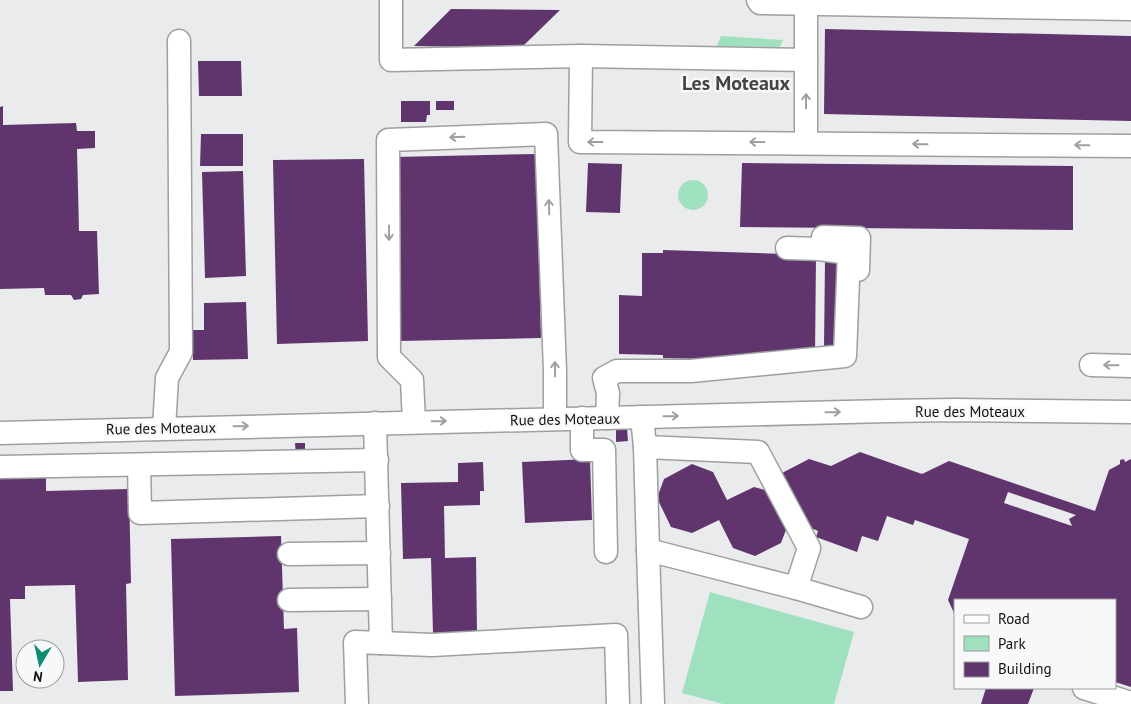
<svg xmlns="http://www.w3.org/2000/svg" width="1131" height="704" font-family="'PT Sans',sans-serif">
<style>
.green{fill:#9fe1be}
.building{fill:#60356d;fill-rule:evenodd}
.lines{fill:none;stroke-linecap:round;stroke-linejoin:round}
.minor-casing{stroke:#9e9fa0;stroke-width:25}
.minor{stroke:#fff;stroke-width:22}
.oneway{stroke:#9fa0a0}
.labels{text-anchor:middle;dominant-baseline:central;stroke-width:5;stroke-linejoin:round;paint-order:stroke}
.street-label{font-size:15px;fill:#101111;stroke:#f7f8f9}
.district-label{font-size:20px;font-weight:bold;fill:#424445;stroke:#f7f8f9}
</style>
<rect width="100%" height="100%" fill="#e9ebec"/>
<g class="green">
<path d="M721,36L783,40L780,47L717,46Z"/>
<circle cx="693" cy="195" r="15"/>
<path d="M710,592L854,632L834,704H723L682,693Z"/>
</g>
<g class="building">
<path d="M451,9L560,10L521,48L414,46Z"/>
<path d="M825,29L1131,36V121L824,114Z"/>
<path d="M198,61H241L242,96H199Z"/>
<path d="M401,101H430V115H427L426,122H401Z"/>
<rect x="436" y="101" width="18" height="9"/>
<path d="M3,106V125L76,123L77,131H95V148L77,149L79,231H97L99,294L83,295L81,299L74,300L71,295H45L44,288L0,289V107Z"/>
<path d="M201,134H243V166H200Z"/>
<path d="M536,154L541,338L398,341L393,157Z"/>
<path d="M364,159L368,341L277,344L273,160Z"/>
<path d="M588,163L622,164L620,213L586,212Z"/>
<path d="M742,163L1073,166V230L740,227Z"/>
<path d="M243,171L246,276L205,278L202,172Z"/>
<path d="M663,250L816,255L815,356L742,360L663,358V355L619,354V295L642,296V253H663Z"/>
<path d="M825,261H842L841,348L824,347Z"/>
<path d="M246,302L248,359L193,360L192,330H204V303Z"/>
<path d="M616,429H627L628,441L616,442Z"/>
<path d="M295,443H305V456H296Z"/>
<path d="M860,452L922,474L949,461L1095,511L1109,470L1120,464V460L1124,459L1125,462L1131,459V687L1115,682V600H955V615L948,600L969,539L915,520L913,525L887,516L878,541L862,536L857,552L816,537L818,531L809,527L782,473L809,459L831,466ZM1008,492L1076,515L1069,519L1072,526L1004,503Z"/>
<path d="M590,459L592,520L525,523L522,462Z"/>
<path d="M483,462L484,491H480V505L444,506L445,558L476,557L477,632L433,633L431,558L403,559L401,483L458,482V463Z"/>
<path d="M692,464L713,472L727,500L754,487L776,493L789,522L781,543L755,556L733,548L719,520L692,533L671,527L657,498L664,479Z"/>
<path d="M46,470V491L129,489L131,583L126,584L128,680L78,682L75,585L25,586V599H10L13,691H0V471Z"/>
<path d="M281,536L284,629L297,628L299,692L175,696L171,539Z"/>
<path d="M986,688H1034L1028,704H981Z"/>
</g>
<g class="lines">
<g class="minor-casing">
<g id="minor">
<path d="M391,0V60L581,56"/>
<path d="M758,0L760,3L1131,9"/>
<path d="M806,0V60L581,56L580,142L1131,146"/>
<path d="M806,60V142"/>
<path d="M823,237L859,238L858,270"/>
<path d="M1091,365L1131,366"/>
<path d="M642,417L645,447L648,550L796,588L861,607"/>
<path d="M582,418V450H604L606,552"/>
<path d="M607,418L608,393L604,378L617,371H691L845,356L849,253L819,249L787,248"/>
<path d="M414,422L412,380L389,357L388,140L546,134L555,371V418"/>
<path d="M375,423L381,643"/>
<path d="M164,428L167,378L181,352L179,41"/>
<path d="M0,433L888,411L954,410L1131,412"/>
<path d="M645,447L758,452L809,548L796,588"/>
<path d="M139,465L140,513L378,506"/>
<path d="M0,467L377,460"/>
<path d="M648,550L653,704"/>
<path d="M289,554L379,553"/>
<path d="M289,600L380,599"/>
<path d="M1084,688L1131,703"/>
<path d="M357,704L355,642L432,645L616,635L618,704"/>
</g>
</g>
<use href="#minor" class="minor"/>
</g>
<defs><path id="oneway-shaft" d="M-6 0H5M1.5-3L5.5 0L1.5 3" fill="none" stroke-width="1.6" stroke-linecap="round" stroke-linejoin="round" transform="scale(1.25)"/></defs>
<g class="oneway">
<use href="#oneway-shaft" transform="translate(806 101) rotate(-90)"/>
<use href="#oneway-shaft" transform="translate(457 137) rotate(178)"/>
<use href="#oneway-shaft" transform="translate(595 142) rotate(-180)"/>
<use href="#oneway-shaft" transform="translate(757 142) rotate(-180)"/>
<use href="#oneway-shaft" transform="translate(920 144) rotate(-179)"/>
<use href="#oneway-shaft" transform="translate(1082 145) rotate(-179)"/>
<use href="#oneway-shaft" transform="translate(549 207) rotate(-92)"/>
<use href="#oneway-shaft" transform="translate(389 233) rotate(90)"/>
<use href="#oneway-shaft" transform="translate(1111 365) rotate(-179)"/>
<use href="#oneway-shaft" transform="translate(555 369) rotate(-91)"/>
<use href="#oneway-shaft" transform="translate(833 412) rotate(-1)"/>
<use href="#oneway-shaft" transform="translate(671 416) rotate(-1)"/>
<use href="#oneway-shaft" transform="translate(439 421) rotate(-1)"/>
<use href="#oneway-shaft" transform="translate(241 426) rotate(-1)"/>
</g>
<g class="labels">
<g class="street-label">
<text x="970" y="411">Rue des Moteaux</text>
<text transform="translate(565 419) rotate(-1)">Rue des Moteaux</text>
<text transform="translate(161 428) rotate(-1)">Rue des Moteaux</text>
</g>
<g class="district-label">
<text x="736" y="83">Les Moteaux</text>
</g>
</g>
<rect x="954" y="599" width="162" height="90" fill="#f7f8f9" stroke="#9b9c9c"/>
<rect x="964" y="615" width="25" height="8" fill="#ffffff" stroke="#9b9c9c"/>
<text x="998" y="624" font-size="15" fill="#101111">Road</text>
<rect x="964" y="636" width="25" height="15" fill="#9fe1be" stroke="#9b9c9c"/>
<text x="998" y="649" font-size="15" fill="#101111">Park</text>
<rect x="964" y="662" width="25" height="15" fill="#60356d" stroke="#9b9c9c"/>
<text x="998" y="674" font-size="15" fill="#101111">Building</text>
<g transform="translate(40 664) rotate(189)"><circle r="24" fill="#f7f8f9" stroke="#9b9c9c"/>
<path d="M0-4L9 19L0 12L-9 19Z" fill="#0f8d72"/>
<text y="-8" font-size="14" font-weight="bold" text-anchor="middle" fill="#101111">N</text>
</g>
</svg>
